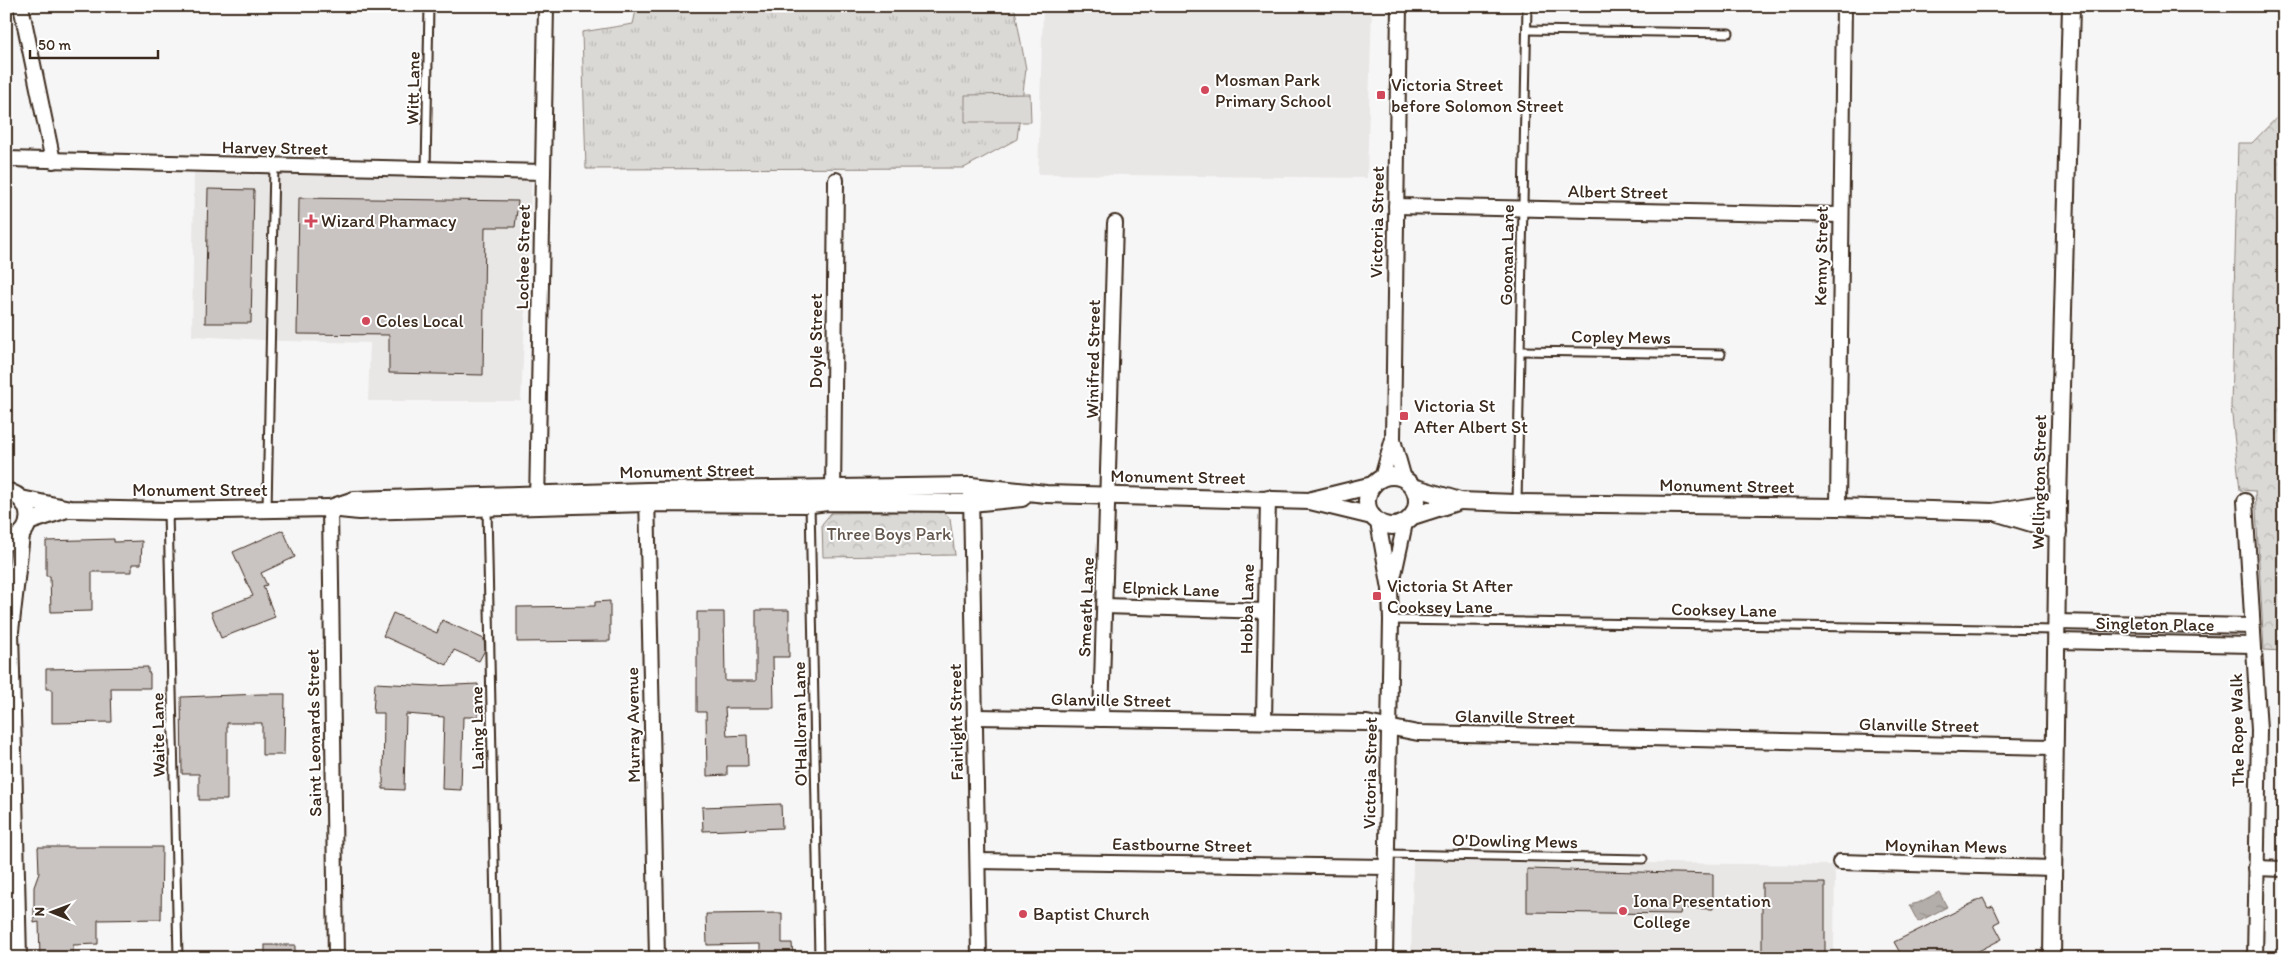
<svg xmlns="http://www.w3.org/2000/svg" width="2290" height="964" font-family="Itim,sans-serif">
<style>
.built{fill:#e9e7e6}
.grass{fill:url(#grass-tufts);stroke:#8b827a}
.forest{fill:url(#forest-crowns);stroke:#8b827a}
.garden{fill:#dbd9d6;stroke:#8b827a}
.water{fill:url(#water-ripples);stroke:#847972}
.building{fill:#c9c3c1;stroke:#3b2a1e}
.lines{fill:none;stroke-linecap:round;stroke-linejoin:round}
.service-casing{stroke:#3b2a1e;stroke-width:11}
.minor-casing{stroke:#3b2a1e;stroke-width:18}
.tertiary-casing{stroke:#3b2a1e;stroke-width:20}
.service{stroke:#fff;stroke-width:7}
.minor{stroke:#fff;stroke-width:14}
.tertiary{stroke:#fff;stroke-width:16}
.poi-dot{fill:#d1495b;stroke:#fff;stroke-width:2}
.labels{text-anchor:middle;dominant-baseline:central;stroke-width:4;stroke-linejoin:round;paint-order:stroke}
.poi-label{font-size:18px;fill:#3b2a1e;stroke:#fff;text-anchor:start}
.street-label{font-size:18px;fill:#3b2a1e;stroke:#fff}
.park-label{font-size:18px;fill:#63564c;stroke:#fff}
</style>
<defs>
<pattern id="grass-tufts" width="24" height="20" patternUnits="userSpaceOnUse" patternTransform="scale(1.25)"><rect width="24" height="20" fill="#dbd9d6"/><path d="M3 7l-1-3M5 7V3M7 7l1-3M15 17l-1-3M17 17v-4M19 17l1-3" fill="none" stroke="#bdbab7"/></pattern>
<pattern id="forest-crowns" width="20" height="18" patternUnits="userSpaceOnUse" patternTransform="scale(1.25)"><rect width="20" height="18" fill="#dbd9d6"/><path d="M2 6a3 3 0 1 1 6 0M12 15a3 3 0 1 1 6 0" fill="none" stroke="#bdbab7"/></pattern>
<pattern id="water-ripples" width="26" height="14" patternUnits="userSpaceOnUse" patternTransform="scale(1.25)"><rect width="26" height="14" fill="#b4aeaa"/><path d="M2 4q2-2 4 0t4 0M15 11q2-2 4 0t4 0" fill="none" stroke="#948e8a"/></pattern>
</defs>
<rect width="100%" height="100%" fill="#f7f6f6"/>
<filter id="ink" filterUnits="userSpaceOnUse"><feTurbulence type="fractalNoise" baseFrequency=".02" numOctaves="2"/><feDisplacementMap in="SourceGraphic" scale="10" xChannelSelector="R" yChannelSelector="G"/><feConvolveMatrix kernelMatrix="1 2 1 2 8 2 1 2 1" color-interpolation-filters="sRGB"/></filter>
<g filter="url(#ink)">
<g class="built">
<path d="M1043,6H1372L1367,178L1038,174Z"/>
<path d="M194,167L532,175L521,401H368L370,343L283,341L192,336Z"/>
<path d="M1413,860L1835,865L1834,958H1411Z"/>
</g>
<path class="grass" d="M637,6H1010L1015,10L1026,69L1017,139L964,168L586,169L582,32L633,24Z"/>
<g class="forest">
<path d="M2284,110V651L2264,650L2255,491L2240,490L2231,406L2238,143H2252Z"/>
<path d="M943,511L950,519L955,555L823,557L822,524L831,513Z"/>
</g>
<g class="garden">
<path d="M1030,94L1031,122H965V95Z"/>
<path d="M1411,951L1504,953V958H1411Z"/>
</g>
<path class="water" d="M1939,892L1947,907L1918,922L1909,905L1918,903Z"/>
<g class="building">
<path d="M208,189L254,190L251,323H205Z"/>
<path d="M299,198L518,201L515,227H485L483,375L389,373V335L297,334Z"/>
<path d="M283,530L295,557L261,573L267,585L263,586L275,617L221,638L211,612L253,596L233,552Z"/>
<path d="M114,539V542L142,541L141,564H132V572H92V611L51,612L50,576H46V541Z"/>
<path d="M610,601V641L517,642V607L595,606V602Z"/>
<path d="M756,610H789V657H773L774,708H725L727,736L747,735L748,766H727V775L707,776L706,712H697V612H724L725,681H756Z"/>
<path d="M393,613L437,633L442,620L484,639L485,650L479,661L454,650L447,665L383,636Z"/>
<path d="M148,667V673H150V688H111L112,722L52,723V689H46V669Z"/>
<path d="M375,683L432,686L478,684V717H463L461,790L442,789L444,717L406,714L404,790L383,789L384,713H373Z"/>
<path d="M262,694H285L284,755H262V723H227V800H199V774H182L181,697Z"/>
<path d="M781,804L782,828L703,831L702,807Z"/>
<path d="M38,847H162L161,919L98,920V944L73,945V958H40L39,922L34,923V887L39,873Z"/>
<path d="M1527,869L1713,874V909L1681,908L1680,914L1527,912Z"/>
<path d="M1762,883H1825V953H1793V958H1762Z"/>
<path d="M1983,898L1988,908L1993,906L2000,921L1994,924L2002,939L1965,958H1903L1894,942Z"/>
<path d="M782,913V943H792L793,958H760V944L707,945L706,914Z"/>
<rect x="265" y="945" width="30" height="13"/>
</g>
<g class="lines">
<g class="service-casing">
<g id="service">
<path d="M1527,30L1729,33"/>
<path d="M426,170L429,6"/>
<path d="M1521,351L1721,354"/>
<path d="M810,503L819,958"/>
<path d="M1517,503L1527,6"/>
<path d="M487,508L496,958"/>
<path d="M267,509L274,166"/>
<path d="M168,511L178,958"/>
<path d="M1391,620L2056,630"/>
<path d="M1387,854L1643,859"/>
</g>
</g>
<g class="minor-casing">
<g id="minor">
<path d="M21,6L53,161"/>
<path d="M6,159L543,172"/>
<path d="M1396,206L1840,215"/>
<path d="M1393,440L1404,479"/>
<path d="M1382,478L1393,439L1399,6"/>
<path d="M647,494L657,958"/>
<path d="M971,494L979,958"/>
<path d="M833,498L836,180"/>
<path d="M2245,501L2259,730L2255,958"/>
<path d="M537,505L546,6"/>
<path d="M1838,507L1844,6"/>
<path d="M330,508L336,958"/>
<path d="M1378,522L1390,589L1391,620L1385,958"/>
<path d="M1392,583L1405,523"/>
<path d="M1105,606L1266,611"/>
<path d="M2056,622L2252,626"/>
<path d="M2056,641L2253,645"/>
<path d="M975,717L1367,723L1418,733L2054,747"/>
<path d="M1101,719L1115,223"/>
<path d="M1264,721L1268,498"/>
<path d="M978,861L1386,867"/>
<path d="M1840,862L2052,868"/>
<path d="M2256,868L2284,869"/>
</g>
</g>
<g class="tertiary-casing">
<g id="tertiary">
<circle cx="1392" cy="501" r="25"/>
<path d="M1413,487L1460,501L1516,503L1838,507L1993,512L2058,501"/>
<path d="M6,491C36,499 36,535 6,542"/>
<path d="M21,499L70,509L168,511L330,508L359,511L647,503L811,504L828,502L971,503L1022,498"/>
<path d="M1312,500L1373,485"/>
<path d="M330,508L354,500L647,491L971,486L1046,494L1310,501L1372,516"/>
<path d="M1998,513L2058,531"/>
<path d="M1413,516L1460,501"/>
<path d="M28,522L67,509"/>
<path d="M18,958L10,631L21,535"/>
<path d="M2052,958L2058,501L2071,6"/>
</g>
</g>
<use href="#service" class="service"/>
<use href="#minor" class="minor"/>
<use href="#tertiary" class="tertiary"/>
</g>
</g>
<g class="poi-dot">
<circle cx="1205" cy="90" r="5"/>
<rect x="1376" y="90" width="10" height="10" rx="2.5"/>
<path d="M308.5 213.5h5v5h5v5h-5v5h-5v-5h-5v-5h5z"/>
<circle cx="366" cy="321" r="5"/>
<rect x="1399" y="411" width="10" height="10" rx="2.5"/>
<rect x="1372" y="591" width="10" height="10" rx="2.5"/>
<circle cx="1623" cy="911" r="5"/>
<circle cx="1023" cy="914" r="5"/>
</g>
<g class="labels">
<g class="poi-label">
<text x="1215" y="80">Mosman Park<tspan x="1215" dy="21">Primary School</tspan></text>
<text x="1391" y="85">Victoria Street<tspan x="1391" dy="21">before Solomon Street</tspan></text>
<text x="321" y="221">Wizard Pharmacy</text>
<text x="376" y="321">Coles Local</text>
<text x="1414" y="406">Victoria St<tspan x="1414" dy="21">After Albert St</tspan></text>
<text x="1387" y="586">Victoria St After<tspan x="1387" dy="21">Cooksey Lane</tspan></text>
<text x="1633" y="901">Iona Presentation<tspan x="1633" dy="21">College</tspan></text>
<text x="1033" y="914">Baptist Church</text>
</g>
<g class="street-label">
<text transform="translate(413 88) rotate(-89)">Witt Lane</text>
<text transform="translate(275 148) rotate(1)">Harvey Street</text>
<text transform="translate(1618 192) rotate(1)">Albert Street</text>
<text transform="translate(1377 222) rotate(-89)">Victoria Street</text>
<text transform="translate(1507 255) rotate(-89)">Goonan Lane</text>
<text transform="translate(1821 256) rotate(-89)">Kenny Street</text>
<text transform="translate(523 257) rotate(-89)">Lochee Street</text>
<text transform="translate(1621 337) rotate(1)">Copley Mews</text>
<text transform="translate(816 341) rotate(-90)">Doyle Street</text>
<text transform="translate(1093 359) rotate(-89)">Winifred Street</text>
<text transform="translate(687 471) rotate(-1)">Monument Street</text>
<text transform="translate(1178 477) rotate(1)">Monument Street</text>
<text transform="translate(2039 482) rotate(-89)">Wellington Street</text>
<text transform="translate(1727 486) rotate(1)">Monument Street</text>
<text x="200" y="490">Monument Street</text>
<text transform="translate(1171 589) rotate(2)">Elpnick Lane</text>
<text transform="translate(1086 607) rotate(-88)">Smeath Lane</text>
<text transform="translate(1247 609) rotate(-89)">Hobba Lane</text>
<text transform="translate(1724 610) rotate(1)">Cooksey Lane</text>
<text transform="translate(2155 624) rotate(1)">Singleton Place</text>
<text transform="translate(1111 700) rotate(1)">Glanville Street</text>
<text transform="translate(1515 717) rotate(1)">Glanville Street</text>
<text transform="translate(956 722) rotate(-91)">Fairlight Street</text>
<text transform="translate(800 724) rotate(-91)">O'Halloran Lane</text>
<text transform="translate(633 725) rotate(-91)">Murray Avenue</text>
<text transform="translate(1919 725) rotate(1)">Glanville Street</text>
<text transform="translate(477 728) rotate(-91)">Laing Lane</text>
<text transform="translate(2237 730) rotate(-91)">The Rope Walk</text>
<text transform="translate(314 733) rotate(-91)">Saint Leonards Street</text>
<text transform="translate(158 735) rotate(-91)">Waite Lane</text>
<text transform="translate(1370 773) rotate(-89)">Victoria Street</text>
<text transform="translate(1515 841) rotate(1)">O'Dowling Mews</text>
<text transform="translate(1182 845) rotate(1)">Eastbourne Street</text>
<text transform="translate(1946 846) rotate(1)">Moynihan Mews</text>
</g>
<g class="park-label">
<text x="889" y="534">Three Boys Park</text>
</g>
</g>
<rect width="2290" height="964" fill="none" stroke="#fff" stroke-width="25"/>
<rect x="12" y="12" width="2265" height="939" fill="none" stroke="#3b2a1e" stroke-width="2" filter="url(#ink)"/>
<g transform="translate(52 912) rotate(271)" stroke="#ffffff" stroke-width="4" paint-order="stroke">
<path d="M0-4L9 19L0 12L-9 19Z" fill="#3b2a1e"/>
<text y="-8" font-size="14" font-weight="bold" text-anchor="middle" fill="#3b2a1e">N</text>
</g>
<path d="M30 50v8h128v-8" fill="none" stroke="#3b2a1e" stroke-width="2.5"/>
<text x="38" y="50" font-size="15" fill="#3b2a1e" stroke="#ffffff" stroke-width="4" paint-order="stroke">50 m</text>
</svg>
